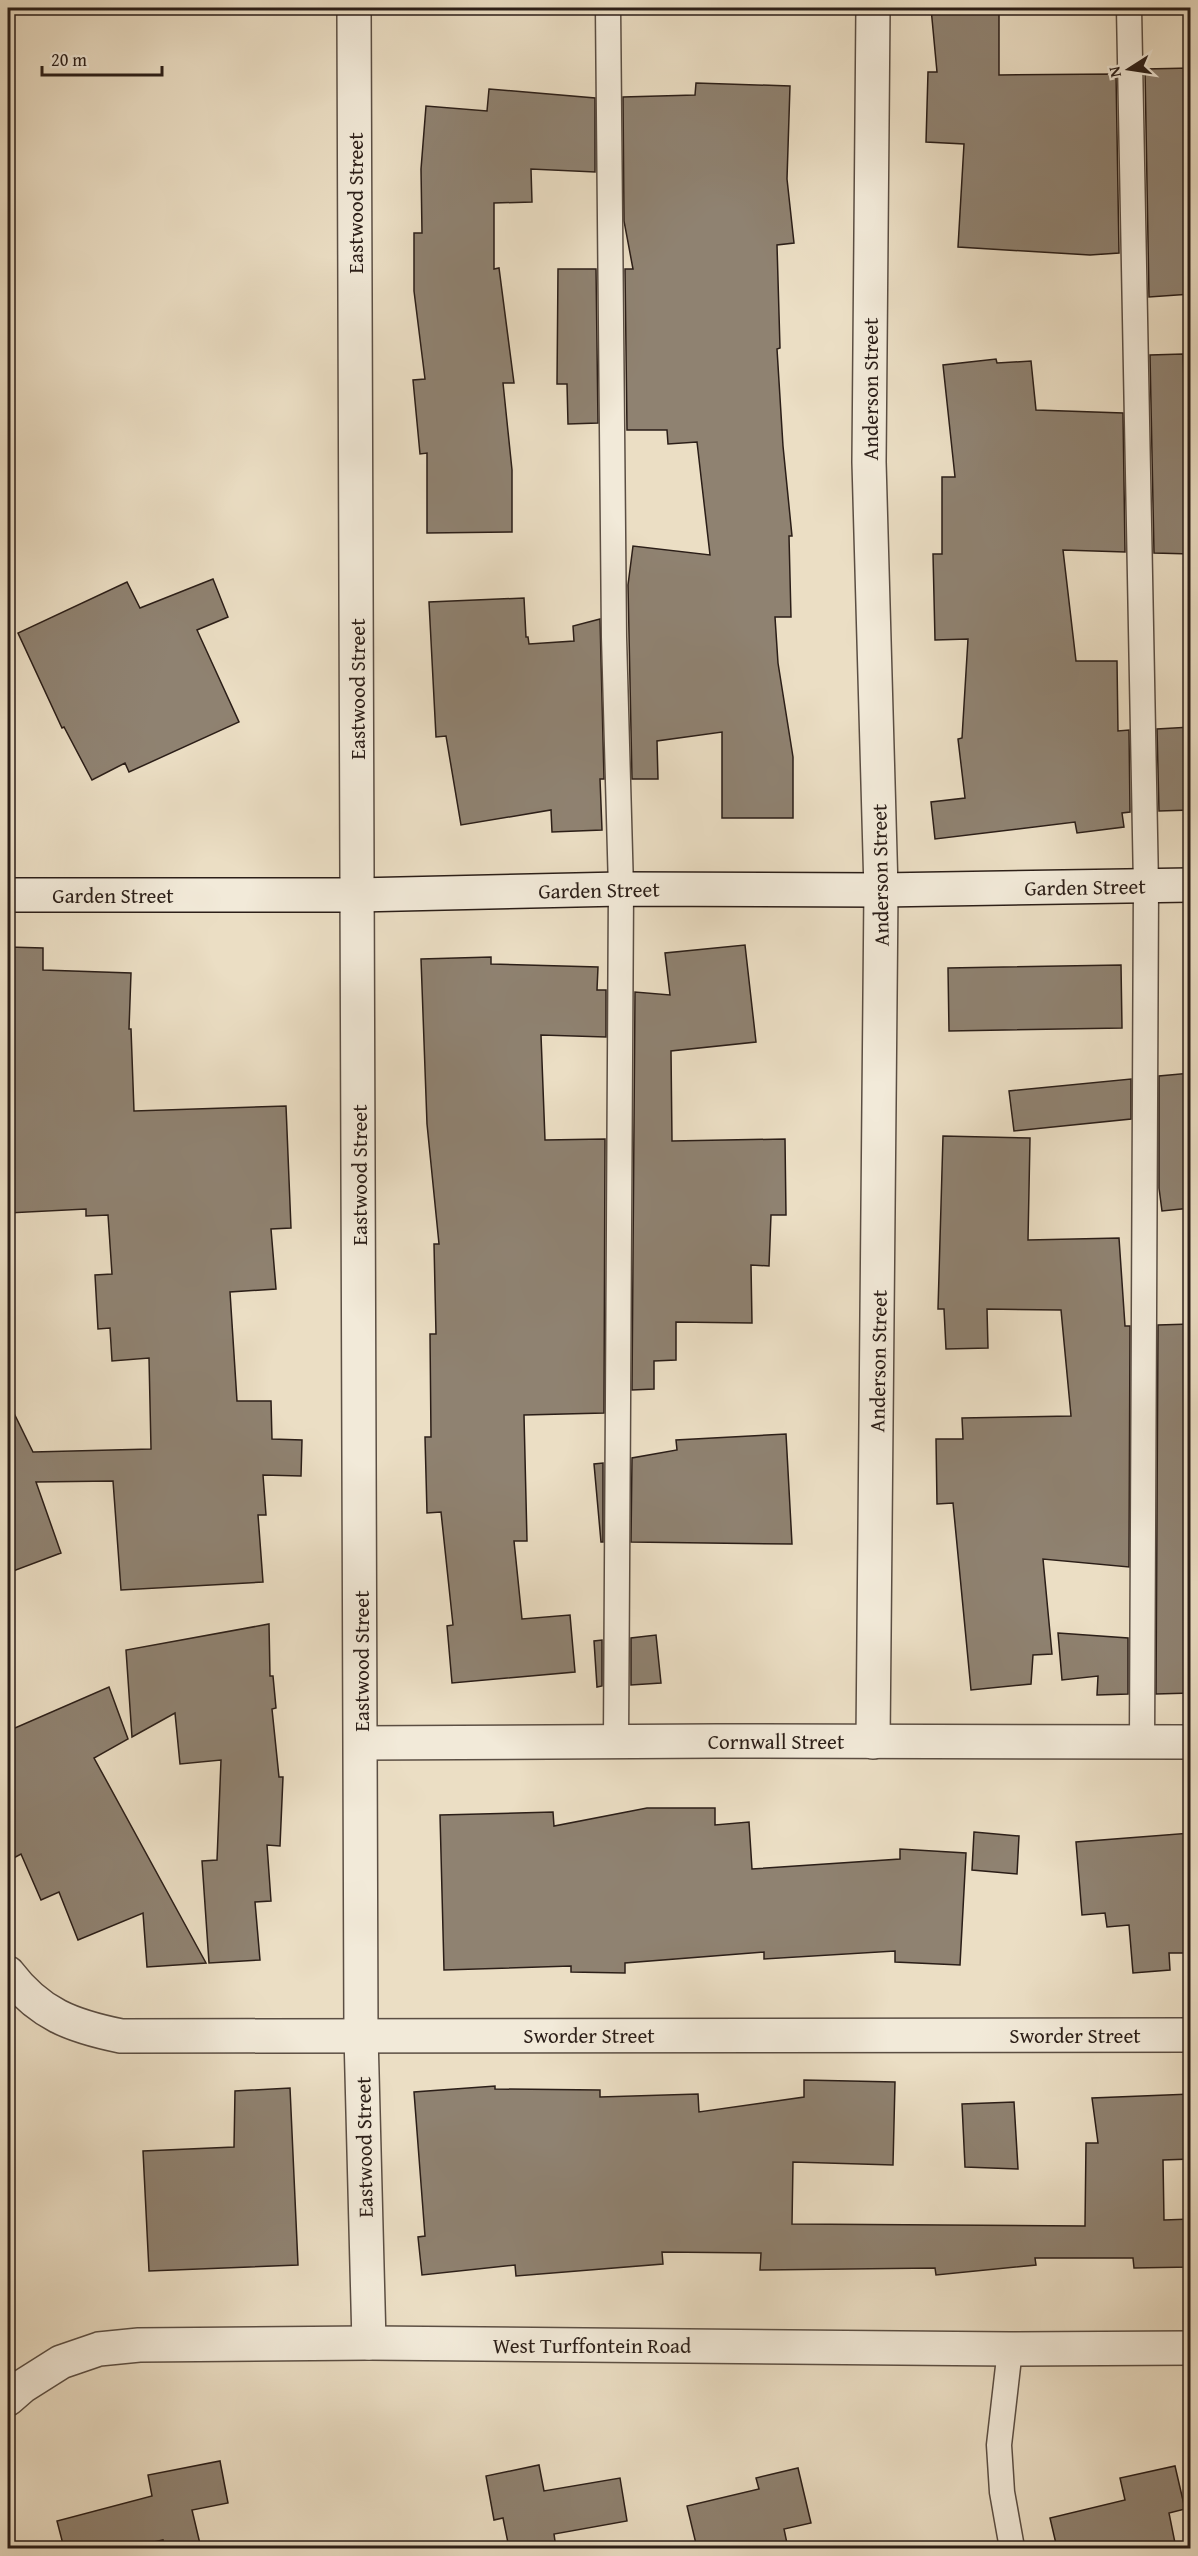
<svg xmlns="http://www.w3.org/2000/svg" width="1198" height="2556" font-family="'Gentium Book Plus',serif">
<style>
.building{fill:#8f8271;stroke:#2b1e18;stroke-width:1.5}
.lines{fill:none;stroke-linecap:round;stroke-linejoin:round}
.lane-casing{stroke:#5b4e43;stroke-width:27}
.street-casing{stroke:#5b4e43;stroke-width:36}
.secondary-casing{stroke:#2b1e18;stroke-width:36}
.lane{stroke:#f2ead9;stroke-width:24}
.street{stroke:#f2ead9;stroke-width:33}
.secondary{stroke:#f2ead9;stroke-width:33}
.labels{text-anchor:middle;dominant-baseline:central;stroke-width:4.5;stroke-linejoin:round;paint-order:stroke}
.street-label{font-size:21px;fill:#2b1e18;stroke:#f2ead9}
</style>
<rect width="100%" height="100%" fill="#ebdec4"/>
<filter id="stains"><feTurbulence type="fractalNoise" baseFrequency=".00333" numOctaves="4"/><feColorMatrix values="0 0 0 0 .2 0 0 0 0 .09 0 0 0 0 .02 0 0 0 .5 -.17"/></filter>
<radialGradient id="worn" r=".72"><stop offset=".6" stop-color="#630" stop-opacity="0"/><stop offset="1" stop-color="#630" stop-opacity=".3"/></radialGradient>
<g class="building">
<path d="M931,8H999V75L1116,74L1119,253L1090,255L958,247L964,144L926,142L928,72H937Z"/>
<path d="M1191,68V250H1187L1191,294L1149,297L1145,69Z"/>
<path d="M696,83L790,86L787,179L794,243L777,245L780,348L777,349L783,446L792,536H789L791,617H775L778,663L793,757V818H722V732L657,741L658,779H632L628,585L633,546L710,555L697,442L668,444L667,430H627L625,269H633L624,221L623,97L695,95Z"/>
<path d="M489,89L595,98V172L531,169L532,202L494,203V269L499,268L514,383H503L512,470V532L427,533V453L420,454L413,380L425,379L414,291V233H422L421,169L426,106L487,111Z"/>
<path d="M558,269H596L598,423L568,424L567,384H557Z"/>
<path d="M1183,354L1184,379H1191V554L1154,553L1150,355Z"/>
<path d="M996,359L997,363L1031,361L1036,410L1123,413L1125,552L1063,550L1076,661H1117L1118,731L1129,730L1130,812L1122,813L1124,827L1077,833L1075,822L935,839L931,802L965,798L958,739L962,738L968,639L935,640L933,554H942V477H955L943,365Z"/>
<path d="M213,579L228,617L197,630L239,722L129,772L125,763L92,780L64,727L62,728L18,633L127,582L140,608Z"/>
<path d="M524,598L526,637H528L529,644L574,641L573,626L600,619L604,779H600L602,830L552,832L551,810L461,825L446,736L436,737L429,602Z"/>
<path d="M1191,727V810L1159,811L1157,729Z"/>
<path d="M745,945L756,1042L671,1051L672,1141L785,1139L786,1215H771L769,1266L751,1265L752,1323L676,1322V1360L654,1361V1389L632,1390L635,992L670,995L665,953Z"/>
<path d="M8,947L43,948V970L131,973L129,1029H131L134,1111L286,1106L291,1228L271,1229L276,1289L230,1292L237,1401H271L272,1439L302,1440L301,1476L263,1475L266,1515H258L263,1582L121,1590L113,1481L36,1482L61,1553L8,1573V1401L33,1452L151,1449L149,1358L112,1361L110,1328L98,1329L95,1275L112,1274L108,1215L86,1216V1209L8,1213Z"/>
<path d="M491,957V964L598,967L597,990H606V1037L541,1035L545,1140L605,1139L604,1413L524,1415L527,1541H514L522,1619L570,1615L575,1672L452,1683L447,1626L453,1625L441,1512L427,1513L425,1437H431L430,1334H436L434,1244H439L427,1124L421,959Z"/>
<path d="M1121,965L1122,1028L949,1031L948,968Z"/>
<path d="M1191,1073V1208L1162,1211L1159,1188V1076Z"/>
<path d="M1131,1079V1119L1014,1131L1009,1091Z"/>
<path d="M943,1136L1030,1138L1028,1240L1119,1238L1125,1326H1130L1129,1567L1043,1559L1052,1654L1033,1655L1031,1684L971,1690L953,1503L937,1504L936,1439H963L962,1418L1071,1416L1061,1310L987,1309L988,1348L946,1349L944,1309H938Z"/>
<path d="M1191,1324V1693L1156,1694L1158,1325Z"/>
<path d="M786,1434L792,1544L631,1542L632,1458L677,1450L676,1440Z"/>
<path d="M603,1463V1542H601L594,1464Z"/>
<path d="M269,1624L270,1676H273L276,1708L272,1709L279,1777H283L280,1846L267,1845L271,1901L255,1902L260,1960L209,1963L202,1861L217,1860L221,1760L180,1764L175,1713L132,1737L126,1650Z"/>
<path d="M1058,1633L1128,1638V1694L1097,1695L1098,1676L1062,1680Z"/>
<path d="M656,1635L661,1683L631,1685V1638Z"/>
<path d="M602,1640V1686L597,1687L594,1641Z"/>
<path d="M109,1687L128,1739L94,1758L206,1963L147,1967L143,1913L78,1940L59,1892L41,1900L21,1854L8,1861V1731Z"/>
<path d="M647,1808H715V1825L749,1822L752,1869L900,1859V1849L966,1853L960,1965L895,1962V1951L764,1959V1952L625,1963V1973L571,1972V1966L444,1970L440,1815L553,1812L554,1826Z"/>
<path d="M974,1832L1019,1836L1017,1874L972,1870Z"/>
<path d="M1191,1833V1953H1169L1170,1970L1133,1973L1129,1925L1107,1927L1105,1913L1082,1915L1076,1842Z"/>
<path d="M804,2080L895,2082L893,2165L793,2162L792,2224L1085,2226L1086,2143H1098L1092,2098L1191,2094V2159L1163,2160L1164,2220L1191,2219V2267L1134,2268L1133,2258H1035L1036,2265L936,2275L935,2268L760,2270L761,2253L662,2252L663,2264L516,2276L515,2265L422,2275L418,2237L425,2236L414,2092L495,2086V2089L600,2090V2097L698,2094L699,2112L804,2097Z"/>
<path d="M290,2088L298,2265L149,2271L143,2151L234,2147L235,2091Z"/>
<path d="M1014,2102L1018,2169L965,2167L962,2104Z"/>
<path d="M220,2461L228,2503L192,2510L201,2548H165L163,2540L127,2548H64L57,2521L152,2496L148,2475Z"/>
<path d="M539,2465L544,2491L620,2478L627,2521L554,2534L556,2548H509L503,2518L494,2520L486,2476Z"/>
<path d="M1175,2466L1185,2509L1169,2513L1176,2548H1057L1050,2518L1125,2500L1120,2478Z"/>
<path d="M798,2468L811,2523L784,2529L788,2548H697L687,2506L759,2489L756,2478Z"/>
</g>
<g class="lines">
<g class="lane-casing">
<g id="lane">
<path d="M608,8L614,637L621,889L616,1741"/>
<path d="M1129,8L1146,886L1142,1741"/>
<path d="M1010,2349L999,2445L1002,2492L1012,2548"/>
</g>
</g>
<g class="street-casing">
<g id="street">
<path d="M354,8L361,2035L369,2343"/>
<path d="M873,8L869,462L881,890L873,1742"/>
<path d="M361,1743L716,1741L1190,1742"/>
<path d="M8,1973C39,2014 72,2026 121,2036L1190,2035"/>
<path d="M8,2399L23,2386L61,2362L99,2349L139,2345L369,2343L1010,2349L1190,2348"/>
</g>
</g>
<g class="secondary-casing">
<path id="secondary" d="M8,895H357L621,889L881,890L1190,885"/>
</g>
<use href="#lane" class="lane"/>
<use href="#street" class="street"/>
<use href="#secondary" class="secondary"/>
</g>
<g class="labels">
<g class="street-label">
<text transform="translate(355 203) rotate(-90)">Eastwood Street</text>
<text transform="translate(870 389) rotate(-90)">Anderson Street</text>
<text transform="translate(357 689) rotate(-90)">Eastwood Street</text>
<text transform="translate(880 875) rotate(-91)">Anderson Street</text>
<text transform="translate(1085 887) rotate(-1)">Garden Street</text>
<text transform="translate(599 890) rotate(-1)">Garden Street</text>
<text x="113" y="895">Garden Street</text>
<text transform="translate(359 1175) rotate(-90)">Eastwood Street</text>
<text transform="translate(878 1361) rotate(-89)">Anderson Street</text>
<text transform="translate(361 1661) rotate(-90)">Eastwood Street</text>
<text x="776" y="1741">Cornwall Street</text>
<text x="589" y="2035">Sworder Street</text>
<text x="1075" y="2035">Sworder Street</text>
<text transform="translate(364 2147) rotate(-91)">Eastwood Street</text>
<text x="592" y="2345">West Turffontein Road</text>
</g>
</g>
<rect width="1198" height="2556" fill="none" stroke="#ebdec4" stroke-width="30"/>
<rect x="9" y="9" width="1180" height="2538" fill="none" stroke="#2b1e18" stroke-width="3"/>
<rect x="15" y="15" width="1168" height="2526" fill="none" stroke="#2b1e18" stroke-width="1.5"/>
<g transform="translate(1129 69) rotate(258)" stroke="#f2ead9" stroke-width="4.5" paint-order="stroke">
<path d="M0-4.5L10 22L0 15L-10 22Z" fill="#2b1e18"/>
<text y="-9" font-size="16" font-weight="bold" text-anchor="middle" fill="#2b1e18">N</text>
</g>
<path d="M42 66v9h120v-9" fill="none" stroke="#2b1e18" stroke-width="3"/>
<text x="51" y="66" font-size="18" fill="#2b1e18" stroke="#f2ead9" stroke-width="4.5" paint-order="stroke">20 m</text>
<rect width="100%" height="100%" filter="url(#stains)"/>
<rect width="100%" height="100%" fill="url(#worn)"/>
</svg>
